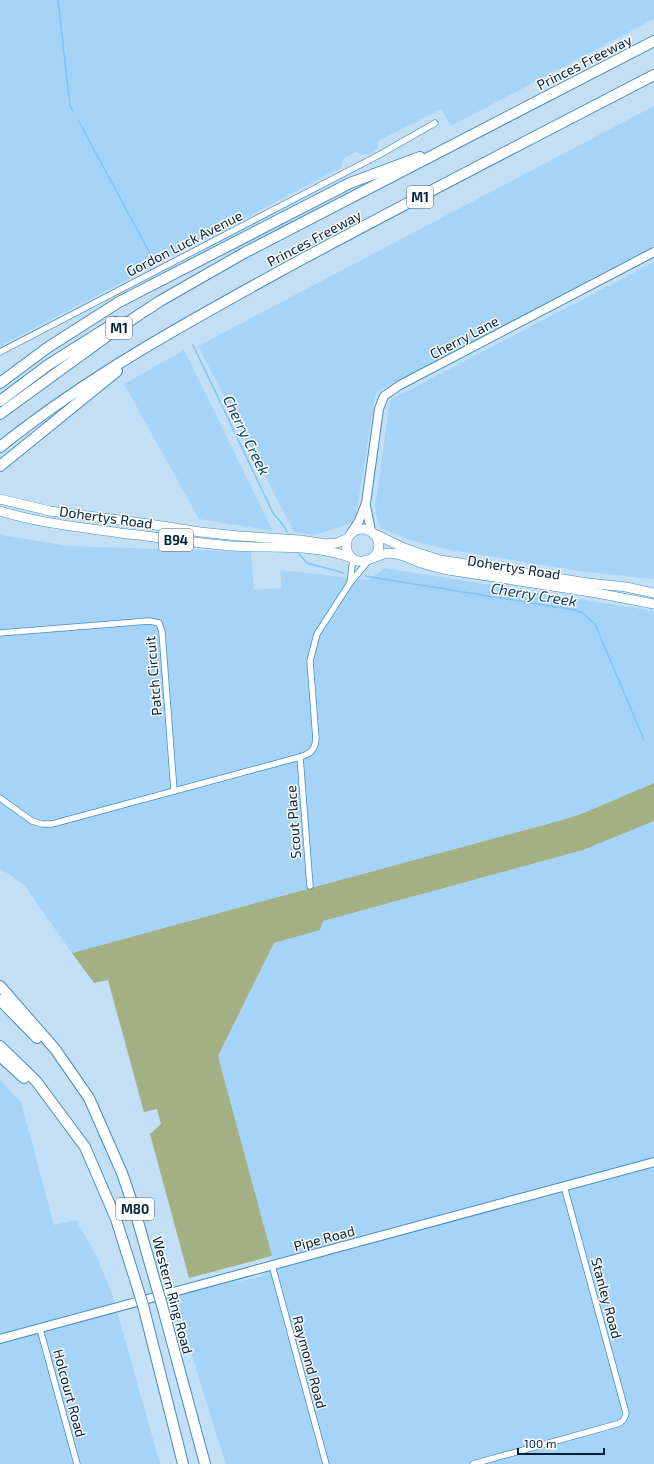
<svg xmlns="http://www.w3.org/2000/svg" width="654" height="1464" font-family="'Exo 2',sans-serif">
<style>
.built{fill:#a6d4f8}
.green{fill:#a3b084}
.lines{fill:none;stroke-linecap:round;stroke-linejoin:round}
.stream{stroke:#7dc5fa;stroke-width:1.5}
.street-casing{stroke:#448dc0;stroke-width:7}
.secondary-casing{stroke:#448dc0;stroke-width:10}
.primary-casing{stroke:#448dc0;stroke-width:10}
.highway-casing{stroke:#448dc0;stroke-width:12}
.street{stroke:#fff;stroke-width:5.5}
.secondary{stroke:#fff;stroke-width:8}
.primary{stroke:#fff;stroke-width:9}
.highway{stroke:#fff;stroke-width:10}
.highway-bridge-casing{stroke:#448dc0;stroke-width:12;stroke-linecap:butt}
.highway-bridge{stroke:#fff;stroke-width:10}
.labels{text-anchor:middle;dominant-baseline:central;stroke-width:3;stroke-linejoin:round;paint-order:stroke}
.shield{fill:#fcfcfc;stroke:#4d6371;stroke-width:1}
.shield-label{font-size:13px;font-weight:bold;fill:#022135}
.street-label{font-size:14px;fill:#022135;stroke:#fcfcfc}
.water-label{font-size:15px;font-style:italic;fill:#094366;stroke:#fcfcfc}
</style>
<rect width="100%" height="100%" fill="#c3dff5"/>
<g class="built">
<path d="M0,0H654V19L451,126L441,109L378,141L377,149L367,155L355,152L343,159L342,167L0,346Z"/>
<path d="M654,106V246L376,392L356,515L352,523L314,535L294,532L198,346Z"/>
<path d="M654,262V579L586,572L450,550L413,541L380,528L375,508L390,400Z"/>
<path d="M184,350L273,531L199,519L124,384Z"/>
<path d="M0,535L69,546L251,552L254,590L282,588L280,570L368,580L385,568L654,611V783L581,814L562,820L72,953L24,885L0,868Z"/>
<path d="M654,821V1464H226L198,1376L176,1295L263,1276L272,1256L218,1056L274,943L320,930L323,921L583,850Z"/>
<path d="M0,1080L21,1102L54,1225L76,1220L96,1255L113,1297L160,1464H0Z"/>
</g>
<path class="green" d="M654,783V821L583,850L323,921L320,930L274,943L218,1056L272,1256L189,1278L150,1134L161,1124L157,1109L144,1112L108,980L94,983L72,953L562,820L581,814Z"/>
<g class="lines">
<g class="stream">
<path d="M58,0L70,106L73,111"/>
<path d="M78,120L154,261"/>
<path d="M193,345L273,513L284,526L287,532"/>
<path d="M299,554L307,563L344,573"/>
<path d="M365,576L575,610L583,613L595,624L644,740"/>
</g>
<g class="street-casing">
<g id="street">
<path d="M0,352L379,155L435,123"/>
<path d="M350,583L353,558"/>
<path d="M0,633L149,621L159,623L162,632L174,791"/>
<path d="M300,757L310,886"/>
<path d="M0,798L32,821L42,824H52L300,757C310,754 315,750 316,739L310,661L317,634L350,583L369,560"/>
<path d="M272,1265L326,1464"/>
<path d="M40,1329L77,1464"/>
<path d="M473,1464L617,1424C623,1422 625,1419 626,1413L564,1186"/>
</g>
</g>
<g class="secondary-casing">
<g id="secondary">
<path d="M366,506L371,531"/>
<path d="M351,533L359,521L366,503L379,409L384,396L400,385L654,252"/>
<path d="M0,1339L654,1162"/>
</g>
</g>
<g class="primary-casing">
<g id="primary">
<path d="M0,499L50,511L149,524L200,532L239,536L300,540L326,544L337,543L348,538"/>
<path d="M0,511C39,523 79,527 120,533C157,537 194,543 232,546C271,549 314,543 352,558"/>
<path d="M375,534L404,548L440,560L588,583L626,587L654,593"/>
<path d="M373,558C392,537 359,517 348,538C346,542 346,548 348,553C358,571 375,554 389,553C401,553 411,559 421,563C430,566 439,568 448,570L597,593L654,604"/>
</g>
</g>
<g class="highway-casing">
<g id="highway">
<path d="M0,383L47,348L119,302L350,183L420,157"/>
<path d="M0,401L48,365L116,322"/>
<path d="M0,414L110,334L160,301L244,253L654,41"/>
<path d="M0,447C91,374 193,319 295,263C414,199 534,137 654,75"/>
<path d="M0,466L117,371"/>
<path d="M0,986L55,1049L89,1098L122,1173L135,1211L156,1285"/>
<path d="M0,1000L37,1038"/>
<path d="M0,1046L36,1081L85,1147L116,1219L138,1289"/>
<path d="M0,1056L24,1078"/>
<path d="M162,1305L205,1464"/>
<path d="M144,1309L183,1464"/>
</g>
</g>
<use href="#street" class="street"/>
<use href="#secondary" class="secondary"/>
<use href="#primary" class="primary"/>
<use href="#highway" class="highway"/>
<g class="highway-bridge-casing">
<g id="highway-bridge">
<path d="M156,1285L162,1305"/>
<path d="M138,1289L144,1309"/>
</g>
</g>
<use href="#highway-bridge" class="highway-bridge"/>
</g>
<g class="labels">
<g class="shield">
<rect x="407" y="186" width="26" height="22" rx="3"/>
<rect x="106" y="317" width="26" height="22" rx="3"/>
<rect x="159" y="529" width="34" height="22" rx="3"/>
<rect x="116" y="1198" width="38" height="22" rx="3"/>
</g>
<g class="shield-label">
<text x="420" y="197">M1</text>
<text x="119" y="328">M1</text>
<text x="176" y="540">B94</text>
<text x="135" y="1209">M80</text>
</g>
<g class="street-label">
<text transform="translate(584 62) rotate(-27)">Princes Freeway</text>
<text transform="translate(314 238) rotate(-28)">Princes Freeway</text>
<text transform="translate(184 243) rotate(-27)">Gordon Luck Avenue</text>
<text transform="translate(464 337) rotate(-28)">Cherry Lane</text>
<text transform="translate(106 517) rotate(8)">Dohertys Road</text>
<text transform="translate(514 567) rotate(9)">Dohertys Road</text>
<text transform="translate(153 676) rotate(-95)">Patch Circuit</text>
<text transform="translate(293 822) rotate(-94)">Scout Place</text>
<text transform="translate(324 1238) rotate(-15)">Pipe Road</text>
<text transform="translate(173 1295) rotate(75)">Western Ring Road</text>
<text transform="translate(607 1298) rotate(75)">Stanley Road</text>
<text transform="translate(310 1362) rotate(75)">Raymond Road</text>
<text transform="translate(70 1393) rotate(75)">Holcourt Road</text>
</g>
<g class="water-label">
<text transform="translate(247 435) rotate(64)">Cherry Creek</text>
<text transform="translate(534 594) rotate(9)">Cherry Creek</text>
</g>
</g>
<path d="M518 1448v6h86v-6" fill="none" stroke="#022135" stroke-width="2"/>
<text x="524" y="1448" font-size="12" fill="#022135" stroke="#fcfcfc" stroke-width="3" paint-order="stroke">100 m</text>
</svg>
